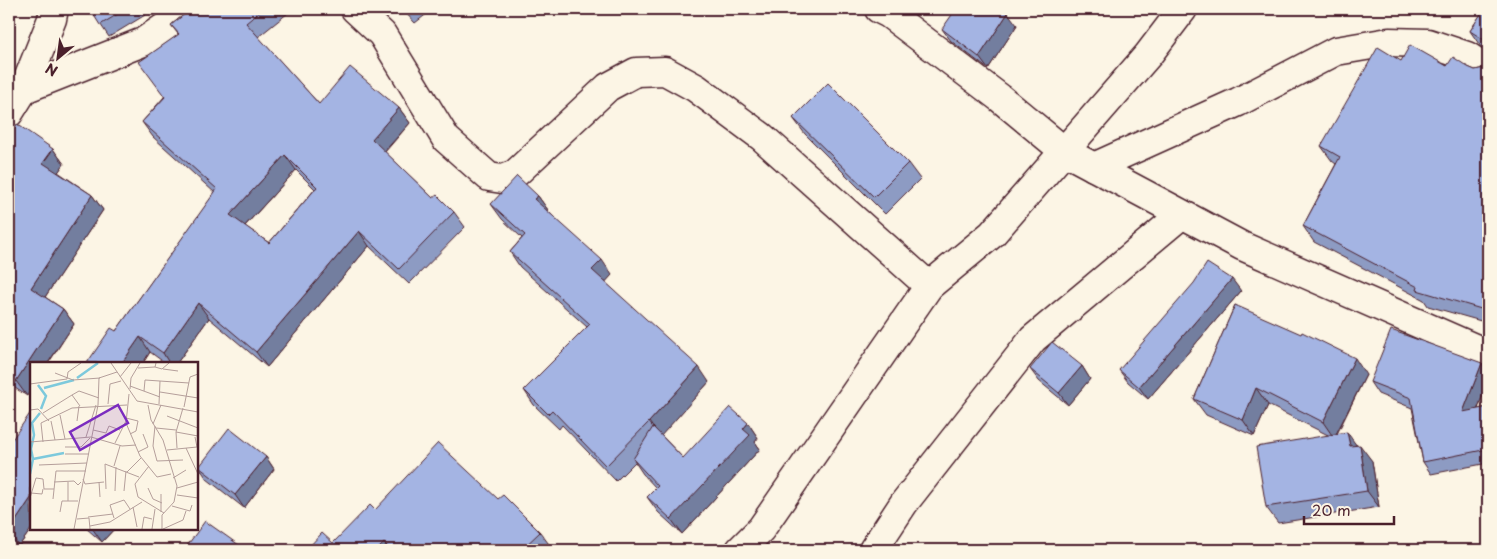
<svg xmlns="http://www.w3.org/2000/svg" width="1497" height="559" font-family="'Playpen Sans',sans-serif">
<style>
.lines{fill:none;stroke-linecap:round;stroke-linejoin:round}
.street-casing{stroke:#4a1f2b;stroke-width:31}
.street{stroke:#fcf5e5;stroke-width:28}
.wall{fill:#8d9bc3;stroke:#4a1f2b;fill-rule:evenodd}
.shaded-wall{fill:#737e9f;stroke:#4a1f2b}
.building{fill:#a4b4e3;stroke:#4a1f2b;fill-rule:evenodd}
.inset-river{fill:none;stroke:#7dc9dc;stroke-width:2.5}
.inset-road{fill:none;stroke:#b59f9b;stroke-width:1}
.view{fill:#7b2cbf;fill-opacity:0.15;stroke:#7b2cbf;stroke-width:2.5}
.inset-edge{fill:none;stroke:#4a1f2b;stroke-width:2.5}
</style>
<rect width="100%" height="100%" fill="#fcf5e5"/>
<filter id="ink" filterUnits="userSpaceOnUse"><feTurbulence type="fractalNoise" baseFrequency=".02" numOctaves="2"/><feDisplacementMap in="SourceGraphic" scale="10" xChannelSelector="R" yChannelSelector="G"/><feConvolveMatrix kernelMatrix="1 2 1 2 8 2 1 2 1" color-interpolation-filters="sRGB"/></filter>
<g filter="url(#ink)">
<g class="lines">
<g class="street-casing">
<g id="street">
<path d="M355,9L382,34L446,139L489,177L502,179L515,174L608,87L636,72L665,71L696,88L762,137L929,286"/>
<path d="M879,9L889,14L1000,98L1064,151L1242,246L1488,354"/>
<path d="M24,89L143,42L191,9"/>
<path d="M9,113L24,89L52,19L54,9"/>
<path d="M1094,167L1238,102L1336,51L1389,42L1428,43L1467,56L1488,70"/>
<path d="M740,550L761,529L929,286L992,234L1148,55L1183,9"/>
<path d="M873,550L904,503L1033,339L1181,215"/>
</g>
</g>
<use href="#street" class="street"/>
</g>
<g class="wall">
<path d="M90,9H155L109,37Z"/>
<path d="M191,9H293L258,37L319,104L399,108L410,123L385,152L433,198L454,212L465,227L409,284L369,246L267,367L209,318L177,363H165L150,352L143,363H87L116,331L215,193L153,137L142,122L164,97L178,34L171,25ZM296,170L315,189L269,243L245,226Z"/>
<path d="M402,9H433L415,23Z"/>
<path d="M1473,9H1488V51L1481,47L1470,31L1481,14Z"/>
<path d="M1017,25L988,69L951,41L942,29Z"/>
<path d="M1401,61L1447,66L1468,67L1475,70L1484,68L1488,64V323L1428,306L1424,300L1314,242L1303,226L1336,164L1332,161L1321,146Z"/>
<path d="M793,118L908,163L920,179L885,214L805,134Z"/>
<path d="M9,136L53,149L64,164L58,172L92,195L103,210L45,297L63,309L74,324L27,396L9,384Z"/>
<path d="M538,196L548,210V211L612,275L605,282L709,382L661,435L683,458L748,423L758,438L755,442L760,449L682,534L658,512L647,497L656,488L643,474L635,462L616,481L562,425L559,429L534,405L524,390L587,327L520,267L510,252L522,238L502,219L491,204Z"/>
<path d="M1241,291L1148,399L1128,382L1119,370Z"/>
<path d="M1235,305L1366,375L1337,434L1357,445L1372,461L1379,507L1278,523L1266,507L1328,435L1268,405L1254,436L1206,415L1194,399Z"/>
<path d="M1482,363L1488,372V381L1478,409L1488,407V463L1431,474L1423,462L1412,408L1378,394L1370,382Z"/>
<path d="M1082,366L1090,379L1068,405L1039,381L1030,369Z"/>
<path d="M9,444L32,528L19,546L9,539Z"/>
<path d="M266,457L274,469L244,508L207,479L199,467Z"/>
<path d="M498,499L540,532L551,547L548,550H306L333,543L375,510Z"/>
<path d="M86,528H115L102,542Z"/>
</g>
<g class="shaded-wall">
<path d="M1008,13L1017,25L988,69L979,57Z"/>
<path d="M1488,100V110L1485,106Z"/>
<path d="M399,108L410,123L382,154L372,139Z"/>
<path d="M53,149L64,164L54,178L43,163Z"/>
<path d="M285,155L296,170L241,230L230,215Z"/>
<path d="M92,195L103,210L41,303L31,288Z"/>
<path d="M538,196L548,210L545,214L534,199Z"/>
<path d="M359,231L369,246L267,367L256,352Z"/>
<path d="M602,260L612,275L603,285L592,270Z"/>
<path d="M1232,279L1241,291L1148,399L1139,387Z"/>
<path d="M198,303L209,318L177,363H169L163,353Z"/>
<path d="M63,309L74,324L48,363H31V389L27,396L16,381Z"/>
<path d="M140,337L150,352L143,363H122Z"/>
<path d="M1355,358L1366,375L1334,438L1323,422Z"/>
<path d="M1482,363L1488,372V381L1472,424L1463,412Z"/>
<path d="M1082,366L1090,379L1068,405L1059,393Z"/>
<path d="M699,367L709,382L660,437L649,422Z"/>
<path d="M1256,388L1268,405L1254,436L1243,420Z"/>
<path d="M748,423L758,438L755,442L760,449L682,534L671,519Z"/>
<path d="M1347,432L1359,449L1350,446Z"/>
<path d="M1360,445L1372,461L1379,507L1367,491Z"/>
<path d="M266,457L274,469L244,508L235,495Z"/>
<path d="M31,498L32,528L19,546L9,532V531Z"/>
<path d="M92,528H115L102,542Z"/>
<path d="M384,543L389,550H377Z"/>
</g>
<g class="building">
<path d="M90,9H126L100,25Z"/>
<path d="M191,9H263L246,23L319,104L350,67L399,108L372,139L433,198L437,195L454,212L399,269L359,231L256,352L198,303L163,353L140,337L122,363H87L111,328L116,331L217,189L142,122L165,97L139,62L179,34L171,25ZM285,155L317,187L269,243L230,215Z"/>
<path d="M956,9H1002L1008,13L979,57L942,29Z"/>
<path d="M1484,9H1488V44L1486,41L1470,31Z"/>
<path d="M1410,45L1447,66L1453,57L1468,67L1475,70L1484,68L1488,64V100L1485,106L1488,107V311L1417,290L1418,287L1303,226L1340,157L1321,146L1378,47L1401,61Z"/>
<path d="M828,83L908,163L874,197L793,118Z"/>
<path d="M17,124L53,149L43,163L92,195L31,288L63,309L16,381L9,376V136Z"/>
<path d="M517,176L538,196L534,199L602,260L592,270L699,367L649,422L606,466L552,410L548,414L524,390L590,324L510,252L525,235L491,204Z"/>
<path d="M1207,263L1232,279L1139,387L1119,370L1194,283Z"/>
<path d="M1235,305L1301,334L1302,332L1355,358L1323,422L1256,388L1243,420L1194,399Z"/>
<path d="M1391,330L1482,363L1463,412L1488,407V449L1423,462L1411,398L1370,382Z"/>
<path d="M1052,342L1082,366L1059,393L1030,369Z"/>
<path d="M730,407L748,423L743,429L750,435L671,519L647,497L658,486L633,459L653,427L683,458Z"/>
<path d="M31,412V498L9,531V444Z"/>
<path d="M229,428L266,457L235,495L199,467Z"/>
<path d="M1347,432L1350,446L1360,445L1367,491L1266,507L1256,447Z"/>
<path d="M438,443L498,499L503,495L540,532L521,550H433L431,548L429,550H391L384,543L377,550H306L322,533L333,543L370,505L375,510Z"/>
<path d="M205,521L246,550H184Z"/>
</g>
</g>
<g transform="translate(30 362)">
<rect width="168" height="168" fill="#fcf5e5"/>
<path class="inset-river" d="M47,16L68,1M8,23L16,34L11,47M14,26L44,18M3,97L34,91M0,112L3,97L1,87L4,73L2,61L10,51"/>
<path class="inset-road" d="M81,1L107,39L168,50M125,5L132,7L139,1M108,6L125,5L126,1M133,7L148,9M25,11L43,18L70,16M90,15L101,1M0,22L37,17L38,10L51,1M100,24L130,35M100,27L101,16L110,1M114,29L115,18L159,21M130,30L168,36M99,32L96,61L110,94L127,115L141,112M42,33L49,29L69,36M78,42L80,22L91,19M129,42L130,19M118,43L121,58L133,78L147,124L144,140L132,153V167M154,45L160,15L168,12M0,48L8,47L19,59M13,51L42,33L50,44M30,53L35,77M137,54L168,66M96,56L108,59L106,69L100,72M21,59L25,78M47,59L49,44M123,62L131,43M125,64L123,84L127,99L153,98M126,66L146,68M63,68L76,71L79,64L90,68M146,70L168,74M56,75L66,43M0,80L61,75L92,84L106,83M13,80L11,61L42,46L97,43M85,81L96,59M35,85H51L60,76M147,86L146,70L153,46M156,86L168,112M137,88L167,85L165,75M108,90L118,85L113,72M35,92H59M9,103L57,101M84,104L90,84M119,104L105,122L108,135L134,151M97,110L111,96M143,116L156,108M53,117L55,122L74,120M24,120L44,119L48,123L51,120M38,120V139M69,120L70,135M118,126L123,137L132,141M147,126L168,120M76,127L75,102L109,115M85,129L86,105M94,129L96,109M1,131L12,132L13,127M147,133L168,136M0,136L6,116L13,117L14,127H24M23,137L26,109H56M142,144L160,149L162,143M103,145L107,165M30,150L32,139H48M131,150V132M58,155L83,152M84,156L80,143L94,138L100,147M47,157L59,156L60,167M60,164L80,160L112,140M44,167L68,43L69,16L87,10M112,167L114,155L122,157M122,167L125,147M133,167L153,158L156,149"/>
<path class="view" d="M88,43L98,61L50,88L40,70Z"/>
<rect width="168" height="168" class="inset-edge"/>
</g>
<rect width="1497" height="559" fill="none" stroke="#fcf5e5" stroke-width="30"/>
<rect x="15" y="15" width="1467" height="529" fill="none" stroke="#4a1f2b" stroke-width="2" filter="url(#ink)"/>
<g transform="translate(58 58) rotate(209)" stroke="#fcf5e5" stroke-width="4" paint-order="stroke">
<path d="M0-4L9 19L0 12L-9 19Z" fill="#4a1f2b"/>
<text y="-8" font-size="14" font-weight="bold" text-anchor="middle" fill="#4a1f2b">N</text>
</g>
<path d="M1304 516v8h90v-8" fill="none" stroke="#4a1f2b" stroke-width="2.5"/>
<text x="1312" y="516" font-size="15" fill="#4a1f2b" stroke="#fcf5e5" stroke-width="4" paint-order="stroke">20 m</text>
</svg>
